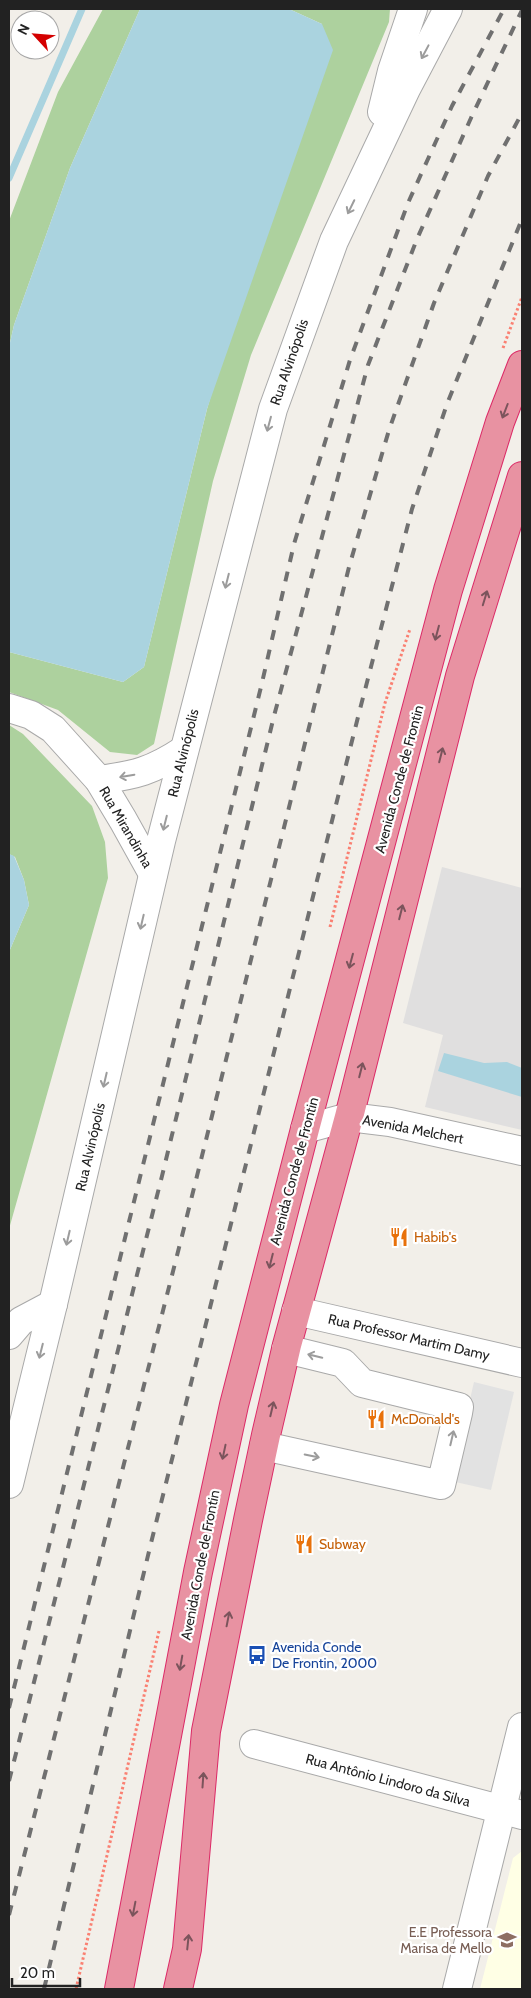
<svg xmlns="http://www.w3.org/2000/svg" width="531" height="1998" font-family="Cabin,sans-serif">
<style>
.residential{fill:#e0dfdf}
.education{fill:#ffffe5}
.forest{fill:#add19e}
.parking{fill:#e2e2e2}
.water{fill:#aad3df}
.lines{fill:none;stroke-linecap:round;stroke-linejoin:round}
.stream{stroke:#aad3df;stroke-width:7}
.minor-casing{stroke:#a9a9a9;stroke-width:30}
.highway-casing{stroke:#dc2a67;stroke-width:30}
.path{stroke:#fa8072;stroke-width:3;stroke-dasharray:2.5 2.5;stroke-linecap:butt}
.minor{stroke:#fff;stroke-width:28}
.highway{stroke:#e892a2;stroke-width:28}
.rail{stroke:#707070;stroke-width:4;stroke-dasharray:10 10;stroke-linecap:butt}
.oneway{stroke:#9c9c9c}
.oneway2{stroke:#7b545c}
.labels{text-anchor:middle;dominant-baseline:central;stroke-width:4.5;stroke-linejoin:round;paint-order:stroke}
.street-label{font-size:14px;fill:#222;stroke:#fff}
.food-label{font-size:14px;fill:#c56008;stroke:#fff;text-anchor:start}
.transit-label{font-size:14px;fill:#164399;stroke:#fff;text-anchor:start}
.education-label{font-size:14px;fill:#785e54;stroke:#fff;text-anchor:end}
</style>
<rect width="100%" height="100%" fill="#f2efe9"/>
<path class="residential" d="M442,867L522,888V1130L425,1107L443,1035L403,1023Z"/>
<path class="education" d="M522,1851V1989H480L513,1858Z"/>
<g class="forest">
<path d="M103,9H140L70,168L14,325L9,347V221L58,92Z"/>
<path d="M289,9H390L389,22L251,355L213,481L154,744L137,755L110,752L58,710L9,692V652L123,682L144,667L207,409L322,24Z"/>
<path d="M9,725L23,734L92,806L105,842L108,878L9,1229V952L29,905L24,880L15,857L9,854Z"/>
</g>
<path class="parking" d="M474,1382L514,1392L491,1490L451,1481Z"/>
<g class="water">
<path d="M140,9H289L322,24L333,50L207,409L144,667L123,682L9,652V347L14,325L70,168Z"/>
<path d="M9,854L14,856L24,880L29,905L9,952Z"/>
<path d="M444,1053L484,1063L507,1062L522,1068V1097L438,1071Z"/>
</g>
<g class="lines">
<path class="stream" d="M9,178L82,9"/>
<g class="minor-casing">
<g id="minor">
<path d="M382,112L392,71L413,9"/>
<path d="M9,708L31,715L53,729L99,780L123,820L153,874"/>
<path d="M99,780C136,775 152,771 184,750"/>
<path d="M305,1129L349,1117L390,1122L522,1151"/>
<path d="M296,1311L522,1363"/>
<path d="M9,1335L21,1321L53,1304"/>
<path d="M264,1446L441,1485L458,1413L459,1407L362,1383L343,1363L286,1349"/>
<path d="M9,1484L53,1304L161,841L273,409L334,241L406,89L448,9"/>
<path d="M254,1744L522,1815"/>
<path d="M457,1989L522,1727"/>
</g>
</g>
<g class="highway-casing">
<g id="highway">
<path d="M119,1989L198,1572L234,1405L305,1129L448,590L500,422L522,365"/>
<path d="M178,1989L187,1949L206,1731L248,1520L266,1435L287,1345L349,1117L460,676L522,476"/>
</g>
</g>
<g class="path">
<path d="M503,348L522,297"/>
<path d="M330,927L385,703L410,629"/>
<path d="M76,1989L159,1631"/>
</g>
<use href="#minor" class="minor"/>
<use href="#highway" class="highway"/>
<g class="rail">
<path d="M9,1708L261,687L294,544L350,360L408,203L452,106L504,9"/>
<path d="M9,1781L162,1176L274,716L368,365L417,239L471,118L522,10"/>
<path d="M9,1915L182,1236L349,567L389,430L434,303L488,176L522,113"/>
<path d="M44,1989L151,1543L359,713L412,509L447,404L522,219"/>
</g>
</g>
<defs><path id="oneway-shaft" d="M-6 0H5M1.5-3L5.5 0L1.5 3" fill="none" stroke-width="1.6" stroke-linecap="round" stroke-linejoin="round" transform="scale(1.25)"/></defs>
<g class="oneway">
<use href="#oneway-shaft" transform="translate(425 52) rotate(118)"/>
<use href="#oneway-shaft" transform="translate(351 207) rotate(116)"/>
<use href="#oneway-shaft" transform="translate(269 424) rotate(105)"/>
<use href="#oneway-shaft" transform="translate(227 581) rotate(104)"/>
<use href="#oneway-shaft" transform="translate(127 776) rotate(170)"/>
<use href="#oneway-shaft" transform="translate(165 823) rotate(104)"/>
<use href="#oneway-shaft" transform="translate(142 922) rotate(103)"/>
<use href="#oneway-shaft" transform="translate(105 1080) rotate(103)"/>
<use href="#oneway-shaft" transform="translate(68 1238) rotate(103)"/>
<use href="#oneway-shaft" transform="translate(41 1351) rotate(104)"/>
<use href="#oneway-shaft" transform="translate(315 1356) rotate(-166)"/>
<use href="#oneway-shaft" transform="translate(452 1438) rotate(-77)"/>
<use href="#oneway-shaft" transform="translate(312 1456) rotate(12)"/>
</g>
<g class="oneway2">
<use href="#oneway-shaft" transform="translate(505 411) rotate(111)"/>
<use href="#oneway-shaft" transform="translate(485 598) rotate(-73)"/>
<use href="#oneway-shaft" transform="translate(437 633) rotate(105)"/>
<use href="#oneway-shaft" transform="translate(441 755) rotate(-76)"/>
<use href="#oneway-shaft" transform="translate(401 912) rotate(-76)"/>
<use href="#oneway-shaft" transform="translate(351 961) rotate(105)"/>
<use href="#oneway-shaft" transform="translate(361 1070) rotate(-76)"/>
<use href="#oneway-shaft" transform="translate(271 1261) rotate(104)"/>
<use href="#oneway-shaft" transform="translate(272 1409) rotate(-77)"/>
<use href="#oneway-shaft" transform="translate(224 1452) rotate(102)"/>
<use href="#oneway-shaft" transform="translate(228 1619) rotate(-79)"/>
<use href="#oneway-shaft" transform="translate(181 1663) rotate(100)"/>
<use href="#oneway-shaft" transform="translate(203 1780) rotate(-86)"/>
<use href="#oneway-shaft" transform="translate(134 1909) rotate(101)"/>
<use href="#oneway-shaft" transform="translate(188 1942) rotate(-84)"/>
</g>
<defs>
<g id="restaurant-bare" transform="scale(1.5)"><path d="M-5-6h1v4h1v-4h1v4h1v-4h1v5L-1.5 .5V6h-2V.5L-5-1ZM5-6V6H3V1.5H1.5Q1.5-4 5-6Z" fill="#e8710a" stroke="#fff" stroke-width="2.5" paint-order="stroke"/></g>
<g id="bus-bare" transform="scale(1.5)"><path d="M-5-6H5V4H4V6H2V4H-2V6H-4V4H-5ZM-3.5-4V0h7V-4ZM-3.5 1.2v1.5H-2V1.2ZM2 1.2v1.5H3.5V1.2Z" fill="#1a4fb4" stroke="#fff" stroke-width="2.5" paint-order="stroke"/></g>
<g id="school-bare" transform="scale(1.5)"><path d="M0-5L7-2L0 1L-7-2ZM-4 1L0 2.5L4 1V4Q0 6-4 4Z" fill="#8d6e63" stroke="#fff" stroke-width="2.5" paint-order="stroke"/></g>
</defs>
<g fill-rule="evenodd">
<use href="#restaurant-bare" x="399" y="1237"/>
<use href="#restaurant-bare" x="376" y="1419"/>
<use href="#restaurant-bare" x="304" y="1544"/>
<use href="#bus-bare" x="257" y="1655"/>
<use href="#school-bare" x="507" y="1940"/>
</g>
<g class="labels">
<g class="street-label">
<text transform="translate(289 362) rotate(-71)">Rua Alvinópolis</text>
<text transform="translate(183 753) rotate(-76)">Rua Alvinópolis</text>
<text transform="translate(399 779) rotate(-75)">Avenida Conde de Frontin</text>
<text transform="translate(126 827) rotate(60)">Rua Mirandinha</text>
<text transform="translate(413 1129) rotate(11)">Avenida Melchert</text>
<text transform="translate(90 1147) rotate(-77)">Rua Alvinópolis</text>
<text transform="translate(294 1171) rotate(-75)">Avenida Conde de Frontin</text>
<text transform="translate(409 1337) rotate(13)">Rua Professor Martim Damy</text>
<text transform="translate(200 1565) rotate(-79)">Avenida Conde de Frontin</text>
<text transform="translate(388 1780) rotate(15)">Rua Antônio Lindoro da Silva</text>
</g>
<g class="food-label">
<text x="414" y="1237">Habib's</text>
<text x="391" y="1419">McDonald's</text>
<text x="319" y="1544">Subway</text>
</g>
<g class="transit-label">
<text x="272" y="1647">Avenida Conde<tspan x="272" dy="16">De Frontin, 2000</tspan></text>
</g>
<g class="education-label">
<text x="492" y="1932">E.E Professora<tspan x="492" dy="16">Marisa de Mello</tspan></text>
</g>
</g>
<rect width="531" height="1998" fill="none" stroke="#222222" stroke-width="20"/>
<g transform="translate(35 35) rotate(296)"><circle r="24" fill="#ffffff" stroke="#a7a7a7"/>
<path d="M0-4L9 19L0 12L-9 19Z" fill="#d40000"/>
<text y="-8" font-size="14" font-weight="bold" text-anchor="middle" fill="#222222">N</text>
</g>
<path d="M12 1978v8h68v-8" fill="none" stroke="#222222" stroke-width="2.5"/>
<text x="20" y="1978" font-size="15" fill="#222222" stroke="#ffffff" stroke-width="4" paint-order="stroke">20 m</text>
</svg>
